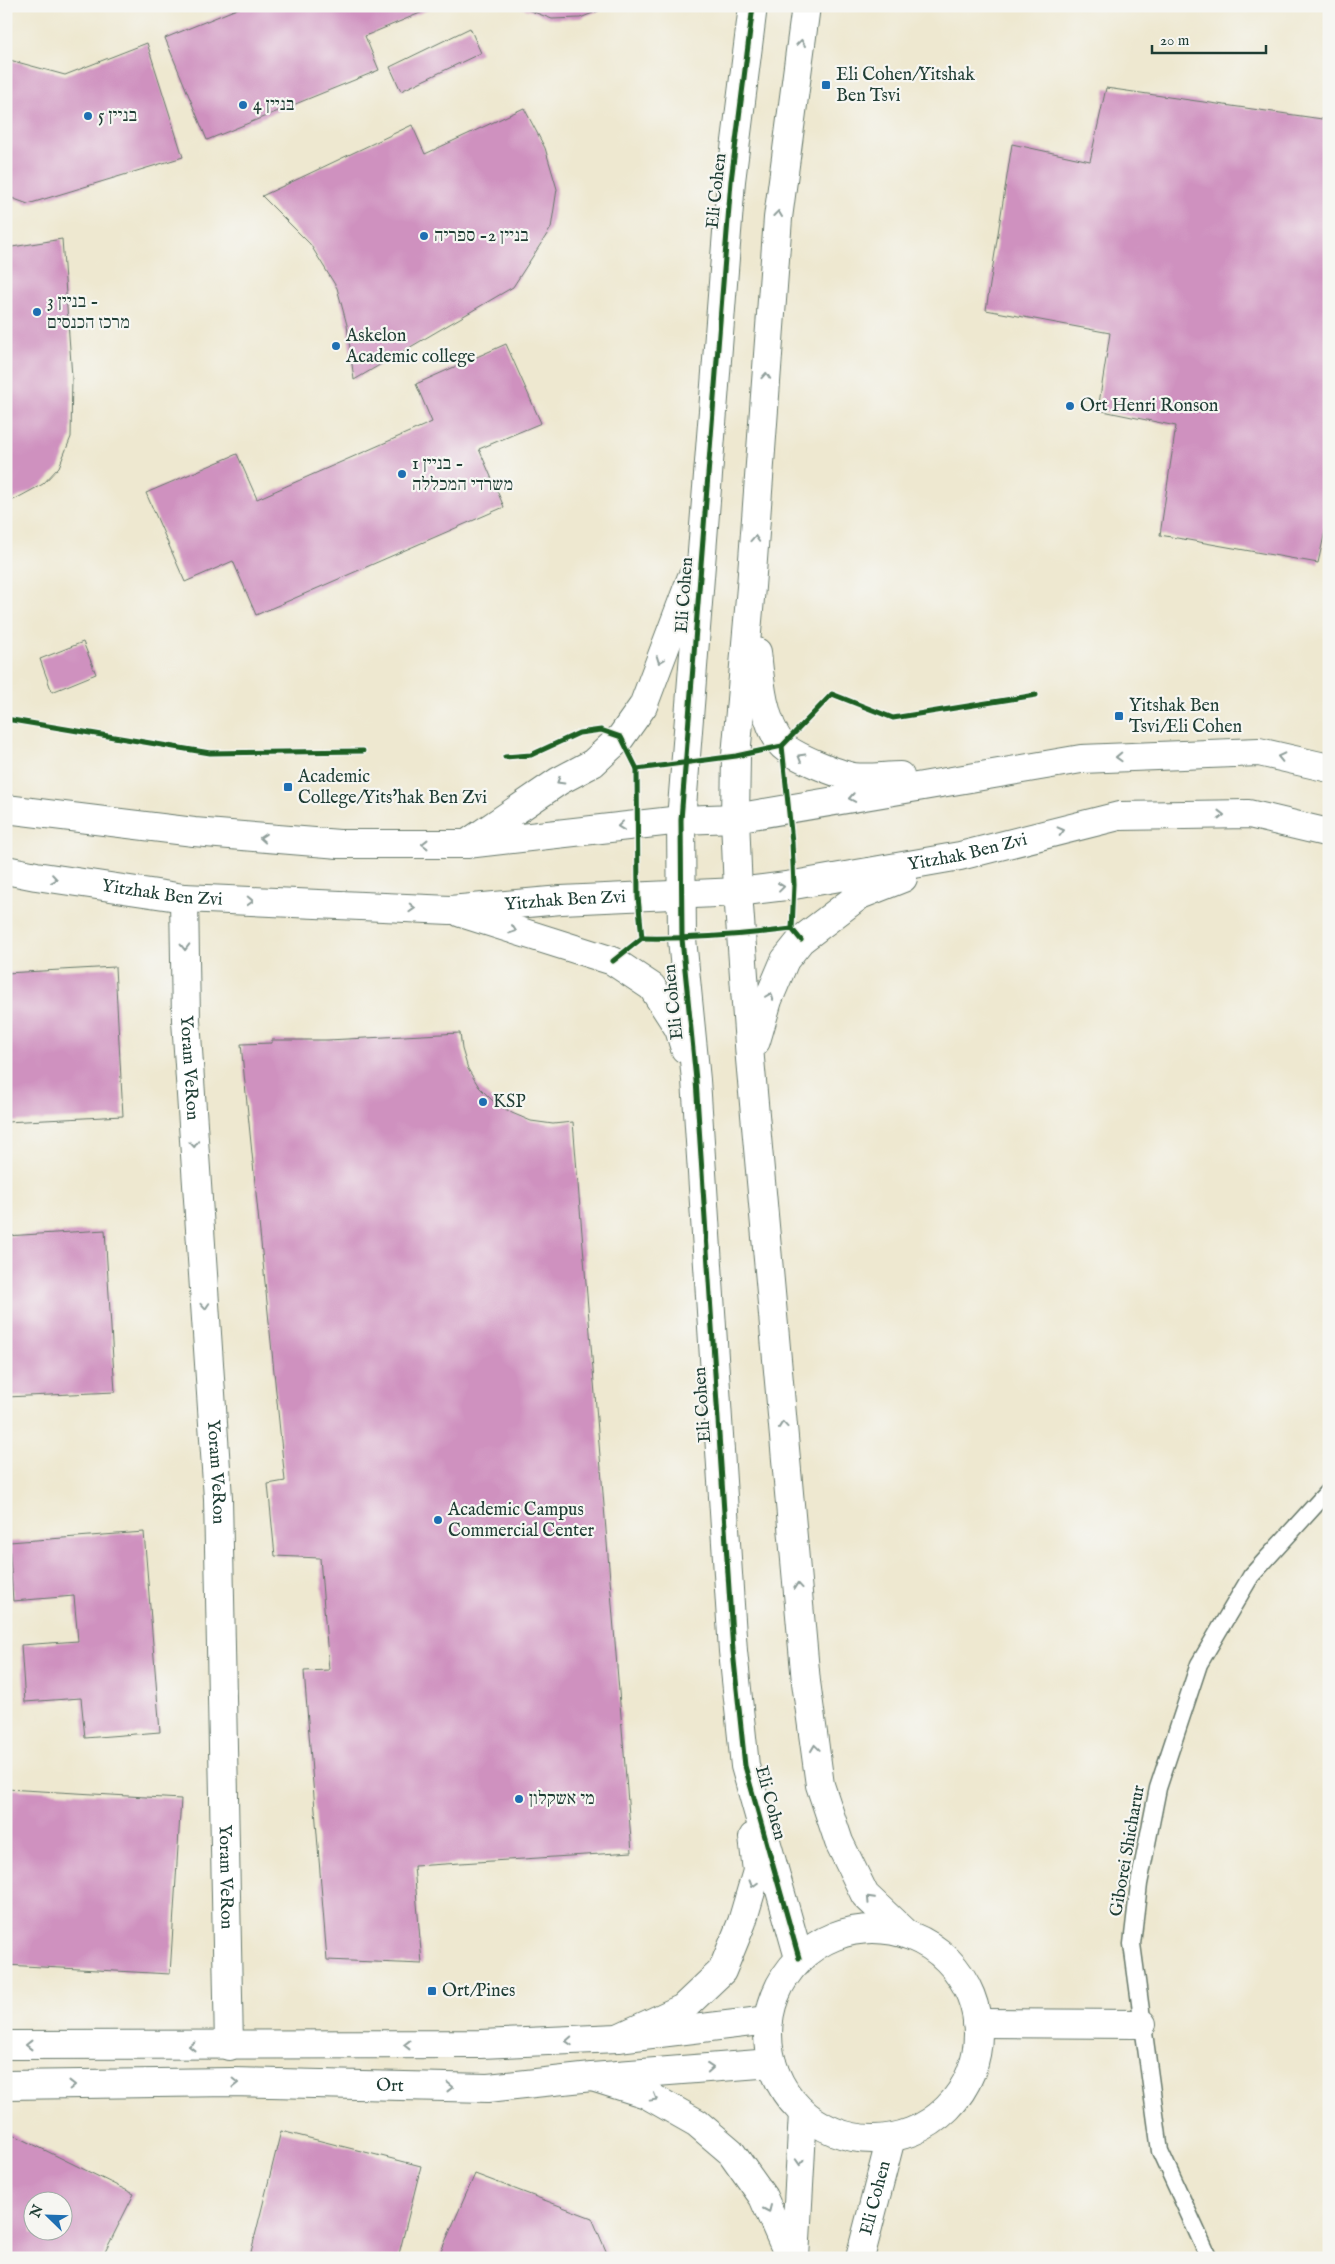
<svg xmlns="http://www.w3.org/2000/svg" width="1335" height="2264" font-family="'IM FELL English','Frank Ruhl Libre',serif">
<style>
.building{fill:#cf91bf;fill-rule:evenodd}
.lines{fill:none;stroke-linecap:round;stroke-linejoin:round}
.service-casing{stroke:#67796b;stroke-width:19}
.minor-casing{stroke:#67796b;stroke-width:30}
.tertiary-casing{stroke:#67796b;stroke-width:30}
.service{stroke:#fff;stroke-width:16}
.minor{stroke:#fff;stroke-width:28}
.tertiary{stroke:#fff;stroke-width:28}
.cycleway-casing{stroke:#f6f6f2;stroke-width:8}
.cycleway{stroke:#1b5e20;stroke-width:5}
.oneway{stroke:#8f9e9a}
.poi-dot{fill:#1f6fb2;stroke:#f6f6f2;stroke-width:2}
.labels{text-anchor:middle;dominant-baseline:central;stroke-width:4.5;stroke-linejoin:round;paint-order:stroke}
.poi-label{font-size:18px;fill:#1f3d34;stroke:#f6f6f2;text-anchor:start}
.street-label{font-size:18px;fill:#1f3d34;stroke:#f6f6f2}
</style>
<rect width="100%" height="100%" fill="#f6f6f2"/>
<filter id="ink" filterUnits="userSpaceOnUse"><feTurbulence type="fractalNoise" baseFrequency=".02" numOctaves="2"/><feDisplacementMap in="SourceGraphic" scale="10" xChannelSelector="R" yChannelSelector="G"/><feConvolveMatrix kernelMatrix="1 2 1 2 8 2 1 2 1" color-interpolation-filters="sRGB"/></filter>
<filter id="wash" filterUnits="userSpaceOnUse"><feTurbulence type="fractalNoise" baseFrequency=".0096" numOctaves="4" result="noise"/><feDisplacementMap in="SourceGraphic" scale="20" xChannelSelector="R" yChannelSelector="G"/><feGaussianBlur stdDeviation="1.12" result="paint"/><feColorMatrix in="noise" values="0 0 0 0 0 0 0 0 0 0 0 0 0 0 0 0 0 1.4 0 .05"/><feComposite in="paint" operator="in"/></filter>
<g filter="url(#wash)">
<rect width="100%" height="100%" fill="#eee8d0"/>
<g id="blocks">
<g class="building">
<path d="M244,6H437L365,36L379,70L207,140L165,38Z"/>
<path d="M518,6H611L580,18L552,19Z"/>
<path d="M470,28L481,53L401,91L390,67Z"/>
<path d="M147,43L183,157L28,204L6,196V59L65,75Z"/>
<path d="M1106,88L1329,120V513L1318,563L1160,535L1176,426L1098,410L1110,333L986,310L1012,144L1090,161Z"/>
<path d="M524,108L545,148L557,189L551,228L513,287L354,380L347,325L337,288L310,244L262,196L412,125L425,154Z"/>
<path d="M62,239L72,377L71,437L59,467L43,484L6,504V248Z"/>
<path d="M506,344L541,423L479,449L504,507L256,615L233,561L185,582L146,493L237,454L257,499L432,422L416,384Z"/>
<path d="M83,642L96,674L52,692L40,659Z"/>
<path d="M115,967L123,1116L6,1122V973Z"/>
<path d="M460,1033L462,1049L468,1069L479,1087L494,1102L512,1113L531,1121L553,1124L573,1122L632,1852L414,1866L422,1964L327,1960L304,1671L329,1670L320,1558L275,1556L268,1484L285,1481L241,1044L272,1043V1040H328Z"/>
<path d="M105,1230L115,1392L6,1397V1236Z"/>
<path d="M144,1532L160,1732L85,1738L81,1698L25,1702L21,1645L78,1641L74,1596L13,1601L9,1542Z"/>
<path d="M6,1789L181,1799L170,1974L6,1965Z"/>
<path d="M6,2131L134,2194L102,2258H6ZM32,2202H62V2232H32Z"/>
<path d="M281,2131L421,2166L398,2258H258L250,2256Z"/>
<path d="M475,2174L592,2218L609,2258H438Z"/>
</g>
</g>
</g>
<g filter="url(#ink)">
<use href="#blocks" fill-opacity="0" stroke="#67796b" stroke-width="1"/>
<g class="lines">
<g class="service-casing">
<path id="service" d="M1209,2258L1160,2151L1132,1944L1139,1884L1158,1788L1199,1664L1251,1576L1329,1490"/>
</g>
<g class="minor-casing">
<g id="minor">
<path id="s1" d="M184,898L186,1020L218,1498L229,2046"/>
<path d="M977,2023L1142,2024"/>
<path d="M6,2045L480,2044L618,2038L769,2020"/>
<path id="s2" d="M6,2085L232,2082L488,2088L592,2077L772,2063"/>
</g>
</g>
<g class="tertiary-casing">
<g id="tertiary">
<path d="M753,6L731,181L681,820L682,939L696,1080L733,1651L745,1766L799,1958"/>
<path d="M806,6L778,218L751,587L736,756L735,818L738,892L750,1059L806,1682L820,1785L839,1842L865,1895L905,1933"/>
<path d="M757,652C760,682 763,719 781,744C789,755 840,775 854,777C868,779 885,776 900,776"/>
<path d="M6,809L194,832L339,844H467L681,820L735,818L1081,759L1259,752L1329,768"/>
<path d="M471,841L559,781L593,763L621,737L643,706L691,579"/>
<path id="s3" d="M6,870L36,876L184,898L450,910L561,900L738,892L794,885L960,856L1119,816L1249,814L1329,833"/>
<path d="M461,913L613,961L652,987L679,1029L685,1049"/>
<path d="M756,1041L768,1000L785,960L801,940L860,895L903,878"/>
<circle cx="873" cy="2034" r="105"/>
<path d="M618,2038L683,2008L722,1971L742,1922L757,1871L753,1837"/>
<path d="M592,2077L646,2094L697,2123L731,2152L763,2197L790,2258"/>
<path d="M795,2258L803,2113"/>
<path id="s4" d="M860,2258L891,2138"/>
</g>
</g>
<use href="#service" class="service"/>
<use href="#minor" class="minor"/>
<use href="#tertiary" class="tertiary"/>
<g class="cycleway-casing">
<g id="cycleway">
<path d="M753,6L731,181L681,820L682,939L696,1080L733,1651L745,1766L799,1958"/>
<path d="M6,719L210,753L363,751"/>
<path d="M782,746L792,842L794,885L792,929"/>
<path d="M505,757L531,755L579,733L601,730L621,737L637,769L638,897L642,938L613,961"/>
<path d="M637,769L736,756L782,746L832,694L893,718L1036,695"/>
<path d="M642,938C692,939 742,935 792,929L801,940"/>
</g>
</g>
<use href="#cycleway" class="cycleway"/>
</g>
<defs><path id="oneway-chevron" d="M-2-3.5L2.5 0L-2 3.5" fill="none" stroke-width="1.6" stroke-linecap="round" stroke-linejoin="round" transform="scale(1.25)"/></defs>
<g class="oneway">
<use href="#oneway-chevron" transform="translate(801 43) rotate(-82)"/>
<use href="#oneway-chevron" transform="translate(778 214) rotate(-83)"/>
<use href="#oneway-chevron" transform="translate(766 376) rotate(-86)"/>
<use href="#oneway-chevron" transform="translate(755 539) rotate(-86)"/>
<use href="#oneway-chevron" transform="translate(660 660) rotate(111)"/>
<use href="#oneway-chevron" transform="translate(801 757) rotate(-149)"/>
<use href="#oneway-chevron" transform="translate(1119 757) rotate(178)"/>
<use href="#oneway-chevron" transform="translate(1281 757) rotate(-167)"/>
<use href="#oneway-chevron" transform="translate(560 781) rotate(149)"/>
<use href="#oneway-chevron" transform="translate(852 798) rotate(170)"/>
<use href="#oneway-chevron" transform="translate(1221 815) rotate(-1)"/>
<use href="#oneway-chevron" transform="translate(621 826) rotate(174)"/>
<use href="#oneway-chevron" transform="translate(1061 831) rotate(-14)"/>
<use href="#oneway-chevron" transform="translate(263 838) rotate(-175)"/>
<use href="#oneway-chevron" transform="translate(425 844) rotate(180)"/>
<use href="#oneway-chevron" transform="translate(54 879) rotate(8)"/>
<use href="#oneway-chevron" transform="translate(781 887) rotate(-7)"/>
<use href="#oneway-chevron" transform="translate(250 901) rotate(2)"/>
<use href="#oneway-chevron" transform="translate(412 908) rotate(2)"/>
<use href="#oneway-chevron" transform="translate(513 930) rotate(18)"/>
<use href="#oneway-chevron" transform="translate(185 947) rotate(89)"/>
<use href="#oneway-chevron" transform="translate(770 996) rotate(-69)"/>
<use href="#oneway-chevron" transform="translate(194 1144) rotate(86)"/>
<use href="#oneway-chevron" transform="translate(205 1306) rotate(86)"/>
<use href="#oneway-chevron" transform="translate(783 1425) rotate(-95)"/>
<use href="#oneway-chevron" transform="translate(798 1586) rotate(-95)"/>
<use href="#oneway-chevron" transform="translate(815 1748) rotate(-98)"/>
<use href="#oneway-chevron" transform="translate(753 1884) rotate(106)"/>
<use href="#oneway-chevron" transform="translate(870 1899) rotate(-133)"/>
<use href="#oneway-chevron" transform="translate(569 2041) rotate(177)"/>
<use href="#oneway-chevron" transform="translate(29 2045) rotate(-180)"/>
<use href="#oneway-chevron" transform="translate(407 2045) rotate(180)"/>
<use href="#oneway-chevron" transform="translate(192 2046) rotate(-180)"/>
<use href="#oneway-chevron" transform="translate(710 2068) rotate(-4)"/>
<use href="#oneway-chevron" transform="translate(235 2083) rotate(1)"/>
<use href="#oneway-chevron" transform="translate(72 2085) rotate(-1)"/>
<use href="#oneway-chevron" transform="translate(450 2087) rotate(1)"/>
<use href="#oneway-chevron" transform="translate(654 2098) rotate(29)"/>
<use href="#oneway-chevron" transform="translate(800 2162) rotate(93)"/>
<use href="#oneway-chevron" transform="translate(768 2209) rotate(66)"/>
</g>
</g>
<g class="poi-dot">
<rect x="821" y="80" width="10" height="10" rx="2.5"/>
<circle cx="243" cy="105" r="5"/>
<circle cx="88" cy="116" r="5"/>
<circle cx="424" cy="236" r="5"/>
<circle cx="37" cy="312" r="5"/>
<circle cx="336" cy="346" r="5"/>
<circle cx="1070" cy="406" r="5"/>
<circle cx="402" cy="474" r="5"/>
<rect x="1114" y="711" width="10" height="10" rx="2.5"/>
<rect x="283" y="782" width="10" height="10" rx="2.5"/>
<circle cx="483" cy="1102" r="5"/>
<circle cx="438" cy="1520" r="5"/>
<circle cx="519" cy="1799" r="5"/>
<rect x="427" y="1986" width="10" height="10" rx="2.5"/>
</g>
<g class="labels">
<g class="poi-label">
<text x="836" y="75">Eli Cohen/Yitshak<tspan x="836" dy="21">Ben Tsvi</tspan></text>
<text x="253" y="105">בניין 4</text>
<text x="98" y="116">בניין 5</text>
<text x="434" y="236">בניין 2- ספריה</text>
<text x="47" y="302">בניין 3 -<tspan x="47" dy="21">מרכז הכנסים</tspan></text>
<text x="346" y="336">Askelon<tspan x="346" dy="21">Academic college</tspan></text>
<text x="1080" y="406">Ort Henri Ronson</text>
<text x="412" y="464">בניין 1 -<tspan x="412" dy="21">משרדי המכללה</tspan></text>
<text x="1129" y="706">Yitshak Ben<tspan x="1129" dy="21">Tsvi/Eli Cohen</tspan></text>
<text x="298" y="777">Academic<tspan x="298" dy="21">College/Yits'hak Ben Zvi</tspan></text>
<text x="493" y="1102">KSP</text>
<text x="448" y="1510">Academic Campus<tspan x="448" dy="21">Commercial Center</tspan></text>
<text x="529" y="1799">מי אשקלון</text>
<text x="442" y="1991">Ort/Pines</text>
</g>
<g class="street-label">
<text transform="translate(717 191) rotate(-84)">Eli Cohen</text>
<text transform="translate(685 595) rotate(-86)">Eli Cohen</text>
<text stroke="none"><textPath href="#s3" startOffset="968">Yitzhak Ben Zvi</textPath></text>
<text stroke="none"><textPath href="#s3" startOffset="158">Yitzhak Ben Zvi</textPath></text>
<text stroke="none"><textPath href="#s3" startOffset="562">Yitzhak Ben Zvi</textPath></text>
<text transform="translate(674 1002) rotate(-96)">Eli Cohen</text>
<text stroke="none"><textPath href="#s1" startOffset="170">Yoram VeRon</textPath></text>
<text transform="translate(703 1405) rotate(-94)">Eli Cohen</text>
<text stroke="none"><textPath href="#s1" startOffset="575">Yoram VeRon</textPath></text>
<text transform="translate(770 1803) rotate(75)">Eli Cohen</text>
<text transform="translate(1128 1851) rotate(-80)">Giborei Shicharur</text>
<text stroke="none"><textPath href="#s1" startOffset="980">Yoram VeRon</textPath></text>
<text stroke="none"><textPath href="#s2" startOffset="384">Ort</textPath></text>
<text stroke="none"><textPath href="#s4" startOffset="62">Eli Cohen</textPath></text>
</g>
</g>
<rect width="1335" height="2264" fill="none" stroke="#f6f6f2" stroke-width="25"/>
<g transform="translate(48 2216) rotate(293)"><circle r="24" fill="#f6f6f2" stroke="#a0aca6"/>
<path d="M0-4L9 19L0 12L-9 19Z" fill="#1f6fb2"/>
<text y="-8" font-size="14" font-weight="bold" text-anchor="middle" fill="#1f3d34">N</text>
</g>
<path d="M1152 45v8h114v-8" fill="none" stroke="#1f3d34" stroke-width="2.5"/>
<text x="1160" y="45" font-size="15" fill="#1f3d34" stroke="#f6f6f2" stroke-width="4" paint-order="stroke">20 m</text>
</svg>
